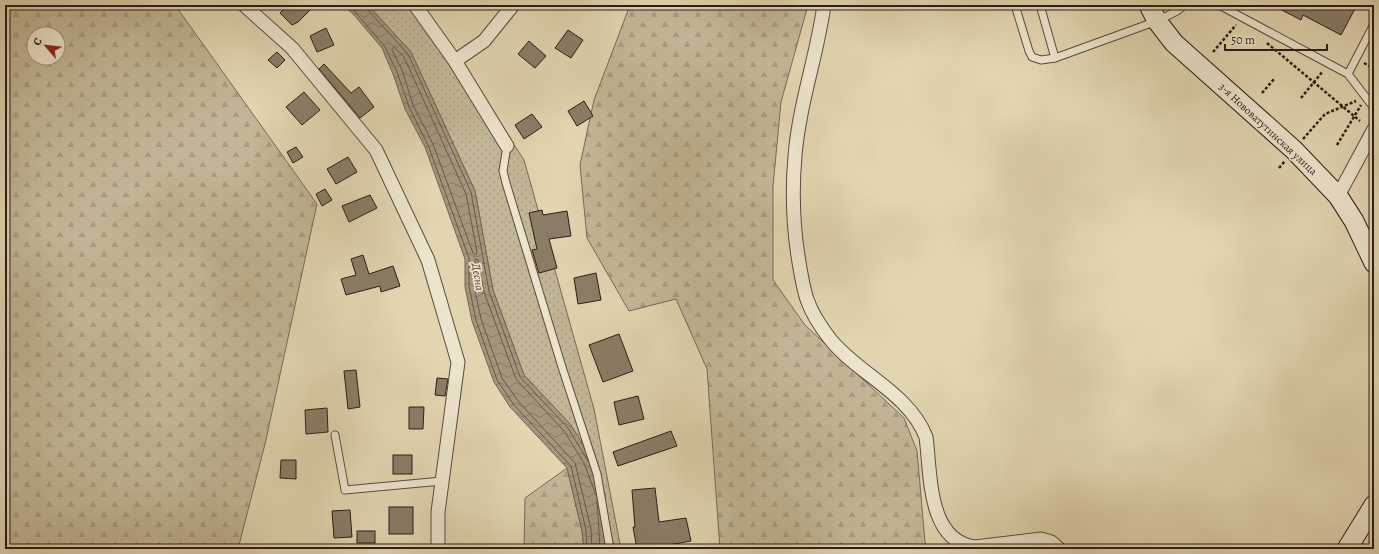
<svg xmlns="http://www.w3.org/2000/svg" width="1379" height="554" font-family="Alegreya,serif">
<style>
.grass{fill:url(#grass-dots);stroke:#766a56}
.forest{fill:url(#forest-firs);stroke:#766a56;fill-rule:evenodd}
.water{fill:url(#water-waves);stroke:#736654}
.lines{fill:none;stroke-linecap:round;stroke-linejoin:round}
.shore{stroke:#665a4a;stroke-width:1}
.building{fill:#8a7d67;stroke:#2a1d17}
.lane-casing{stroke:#584b3d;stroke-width:9}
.street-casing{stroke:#584b3d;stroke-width:15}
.secondary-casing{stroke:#2a1d17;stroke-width:21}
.path{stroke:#2a1d17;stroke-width:2.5;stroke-dasharray:3 2;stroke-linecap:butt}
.lane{stroke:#ece4cc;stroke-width:7}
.street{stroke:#ece4cc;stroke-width:13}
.secondary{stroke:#ece4cc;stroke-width:19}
.labels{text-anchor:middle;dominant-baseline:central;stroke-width:3.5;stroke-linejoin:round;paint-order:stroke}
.street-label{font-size:11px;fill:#2a1d17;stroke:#ece4cc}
.water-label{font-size:12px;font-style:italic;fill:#54473a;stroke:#ece4cc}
</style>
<defs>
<pattern id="grass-dots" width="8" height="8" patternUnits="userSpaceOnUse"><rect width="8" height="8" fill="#c3b696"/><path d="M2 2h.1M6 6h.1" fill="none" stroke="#a89c81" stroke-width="1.8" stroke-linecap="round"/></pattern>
<pattern id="forest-firs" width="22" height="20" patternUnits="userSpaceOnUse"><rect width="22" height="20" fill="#c3b696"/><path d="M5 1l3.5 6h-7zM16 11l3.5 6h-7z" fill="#a89c81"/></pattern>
<pattern id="water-waves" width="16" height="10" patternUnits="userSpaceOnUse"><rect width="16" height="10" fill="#a3967c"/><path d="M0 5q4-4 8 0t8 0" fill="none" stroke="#857a65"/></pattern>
</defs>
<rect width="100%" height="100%" fill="#e2d5b0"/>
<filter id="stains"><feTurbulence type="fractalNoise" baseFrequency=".005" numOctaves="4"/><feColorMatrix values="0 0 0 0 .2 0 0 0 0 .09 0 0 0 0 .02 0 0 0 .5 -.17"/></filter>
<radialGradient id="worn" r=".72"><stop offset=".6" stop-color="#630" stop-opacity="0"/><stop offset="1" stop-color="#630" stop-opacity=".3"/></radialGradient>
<path class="grass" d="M368,5H423L524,160L594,409L621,549H609L571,425L524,375L493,290L475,191L411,52Z"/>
<g class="forest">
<path d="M5,5H175L317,204L265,444L238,549H5ZM34,34H58V58H34Z"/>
<path d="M630,5H808L781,102L773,186V280L805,325L904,418L917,451L925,542L928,549H720L707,369L676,299L629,311L587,238L580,165L594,100Z"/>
<path d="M567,468L582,531L584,549H524L525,498Z"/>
</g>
<path class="water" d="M343,5H368L411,52L475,191L493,290L524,375L571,425L592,459L605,494L609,549H584L582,531L567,468L510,407L494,382L472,321L465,287V259L425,147L405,109L393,74L382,48L354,15Z"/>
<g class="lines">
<g class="shore">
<path d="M349,5L385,47L397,72L409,107L428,145L469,258V286L476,320L497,380L514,405L571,466L586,530L587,549"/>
<path d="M366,5L367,9L408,54L471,192L489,291L520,377L568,428L588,461"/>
<path d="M394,47L404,57L466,194L477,252L476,255L473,253L433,144L413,105L402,70L392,50Z"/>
<path d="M597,499L600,549"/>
<path d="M592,549L591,529L575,463L518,401L502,378L481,319L474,286L475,259L478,260L484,292L516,379L564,431L584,463L596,495"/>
</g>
</g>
<g class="building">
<path d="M288,5H315L298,22L292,25L280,13Z"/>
<path d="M1272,5H1357L1341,35L1303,15L1301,20Z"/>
<path d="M326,28L334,45L317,52L310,36Z"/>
<path d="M568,30L583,40L571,58L555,48Z"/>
<path d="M529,41L546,56L535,68L518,54Z"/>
<path d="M277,52L285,60L277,68L268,60Z"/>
<path d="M324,64L351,93L359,87L374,107L360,118L319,69Z"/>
<path d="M304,92L320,110L302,125L286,107Z"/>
<path d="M584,101L593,116L577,126L568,111Z"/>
<path d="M532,114L542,127L524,139L515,125Z"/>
<path d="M296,147L303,157L293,163L287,152Z"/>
<path d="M348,157L357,172L336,184L327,169Z"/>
<path d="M325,189L332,200L322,206L316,194Z"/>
<path d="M370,195L377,208L349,222L342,206Z"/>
<path d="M542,210L543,215L567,211L571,236L549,239L557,268L539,273L532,250L537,249L529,213Z"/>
<path d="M363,255L369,274L393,266L400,286L381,292L380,286L346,295L341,279L356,275L351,259Z"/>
<path d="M596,273L601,300L578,304L574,278Z"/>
<path d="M619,334L633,371L603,382L589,345Z"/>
<path d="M356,370L360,407L348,409L344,371Z"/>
<path d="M437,378L448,379L445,396L435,395Z"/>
<path d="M638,396L644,419L619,425L614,402Z"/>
<path d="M409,407H424L423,429H409Z"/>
<path d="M327,408L328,432L306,434L305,410Z"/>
<path d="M671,431L677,446L618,466L613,452Z"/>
<rect x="393" y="455" width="19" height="19"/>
<path d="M281,460H296V479L280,478Z"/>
<path d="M655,488L659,522L686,518L691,541L646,549H637L633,527H635L632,490Z"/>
<rect x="389" y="507" width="24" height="27"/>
<path d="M350,510L352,537L334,538L332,511Z"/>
<rect x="357" y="531" width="18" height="12"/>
</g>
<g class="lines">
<g class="lane-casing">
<g id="lane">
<path d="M1015,5L1029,51L1032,57L1041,60L1055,58L1157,21L1177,11L1184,5"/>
<path d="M1040,5L1055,58"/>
<path d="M1219,5L1348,74L1374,24"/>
<path d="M1348,74L1374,108"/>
<path d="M507,146L503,171L506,183L562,367L597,474L610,549"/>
<path d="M335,435L345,490L442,481"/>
<path d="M1371,549L1374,543"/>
</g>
</g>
<g class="street-casing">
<g id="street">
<path d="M244,5L292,48L376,150L428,260L458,362L438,512V549"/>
<path d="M415,5L455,61L507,146"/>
<path d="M824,5C817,56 799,105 795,156C792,189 793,223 798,256C804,294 806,308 830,339C858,374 909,393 926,437C931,473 927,541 975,547L1041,539L1051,542L1059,549"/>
<path d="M455,61L484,41L513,5"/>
<path d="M1338,196L1374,129"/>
</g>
</g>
<g class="secondary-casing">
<g id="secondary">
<path d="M1149,5L1157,21L1174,43L1294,150L1338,196L1354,221L1374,263"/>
<path d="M1347,549L1374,505"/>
</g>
</g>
<g class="path">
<path d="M1267,43L1360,121"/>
<path d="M1213,52L1236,25"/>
<path d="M1364,63L1374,69"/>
<path d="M1370,87L1374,80"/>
<path d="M1262,93L1275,78"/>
<path d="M1301,98L1323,71"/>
<path d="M1303,139L1325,114L1356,101"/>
<path d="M1337,145L1361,105"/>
<path d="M1279,168L1285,161"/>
</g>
<use href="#lane" class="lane"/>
<use href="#street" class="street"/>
<use href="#secondary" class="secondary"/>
</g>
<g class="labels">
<g class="street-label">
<text transform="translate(1268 129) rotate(43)">3-я Нововатутинская улица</text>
</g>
<g class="water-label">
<text transform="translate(478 277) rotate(81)">Десна</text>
</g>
</g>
<rect width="1379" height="554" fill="none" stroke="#e2d5b0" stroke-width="20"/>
<rect x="6" y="6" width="1367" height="542" fill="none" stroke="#2a1d17" stroke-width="2"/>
<rect x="10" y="10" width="1359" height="534" fill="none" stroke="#2a1d17"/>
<g transform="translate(46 46) rotate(298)"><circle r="19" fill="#ece4cc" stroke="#9e9484"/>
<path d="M0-3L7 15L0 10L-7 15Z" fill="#8f2418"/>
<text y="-6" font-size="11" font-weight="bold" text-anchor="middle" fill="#2a1d17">С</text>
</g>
<path d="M1225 44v6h102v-6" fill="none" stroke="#2a1d17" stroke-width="2"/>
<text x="1231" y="44" font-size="12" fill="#2a1d17" stroke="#ece4cc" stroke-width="3" paint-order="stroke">50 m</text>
<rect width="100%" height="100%" filter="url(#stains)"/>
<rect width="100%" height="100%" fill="url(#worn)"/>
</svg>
